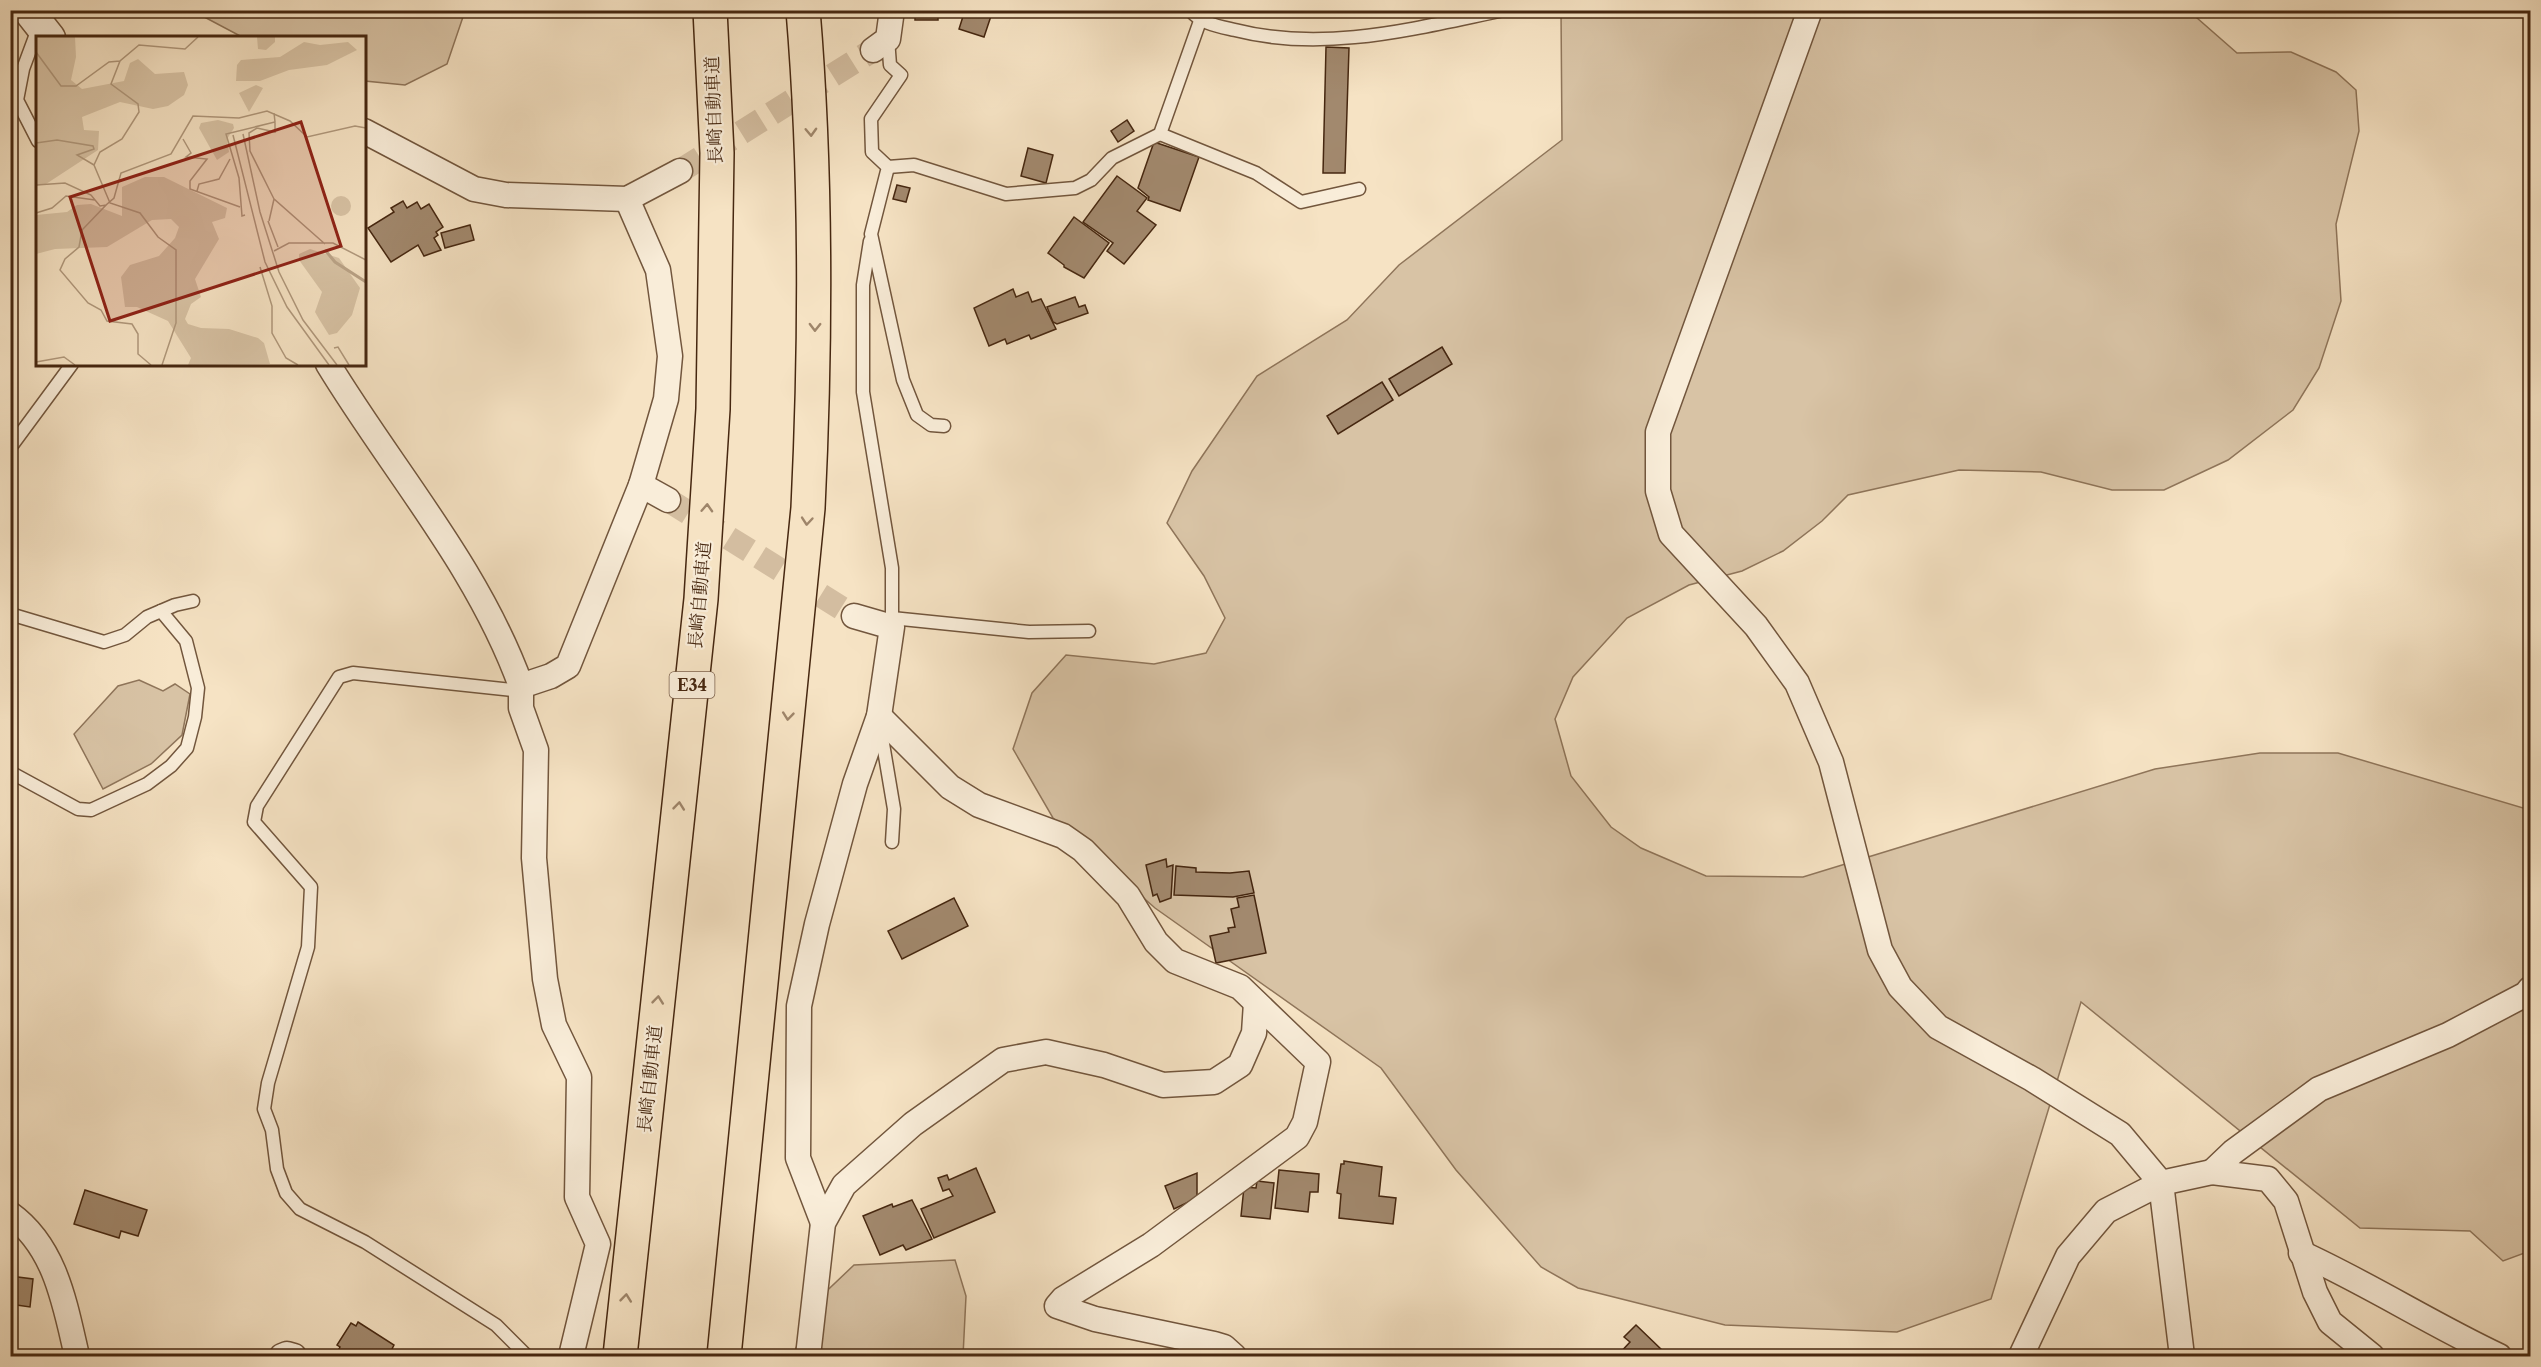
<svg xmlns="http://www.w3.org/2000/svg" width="2541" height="1367" font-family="'Libre Caslon Text','Noto Serif JP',serif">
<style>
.green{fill:#d8c3a5;stroke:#8f755a;stroke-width:1.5}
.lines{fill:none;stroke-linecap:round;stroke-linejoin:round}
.stream{stroke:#8c7157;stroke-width:7}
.building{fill:#a2896e;stroke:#462710;stroke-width:1.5}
.minor-tunnel{stroke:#d3bda0;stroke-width:24;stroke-dasharray:24 12;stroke-linecap:butt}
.service-casing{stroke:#72563d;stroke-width:15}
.minor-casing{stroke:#72563d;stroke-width:27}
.tertiary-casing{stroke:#72563d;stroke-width:33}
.motorway-casing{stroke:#462710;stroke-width:36}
.service{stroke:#f9edd9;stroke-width:12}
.minor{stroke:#f9edd9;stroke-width:24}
.tertiary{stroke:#f9edd9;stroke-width:30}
.motorway{stroke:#f6e3c4;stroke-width:33}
.oneway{stroke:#9e856a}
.labels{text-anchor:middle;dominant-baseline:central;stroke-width:4.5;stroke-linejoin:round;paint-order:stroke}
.shield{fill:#f9edd9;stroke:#7c624c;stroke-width:1.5}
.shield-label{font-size:16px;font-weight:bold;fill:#462710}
.street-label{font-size:18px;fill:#462710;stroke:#f9edd9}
.inset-river{fill:none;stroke:#baa387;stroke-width:3}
.inset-road{fill:none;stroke:#b0987c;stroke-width:1.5}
.view{fill:#8f2418;fill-opacity:0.15;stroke:#8f2418;stroke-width:3}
.inset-edge{fill:none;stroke:#462710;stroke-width:3}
</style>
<rect width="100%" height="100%" fill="#f6e3c4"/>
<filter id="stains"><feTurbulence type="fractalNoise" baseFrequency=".00333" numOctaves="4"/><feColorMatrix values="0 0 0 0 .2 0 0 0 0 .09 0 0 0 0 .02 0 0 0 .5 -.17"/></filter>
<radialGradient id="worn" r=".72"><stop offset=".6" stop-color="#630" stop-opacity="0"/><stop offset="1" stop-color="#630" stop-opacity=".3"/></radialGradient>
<g class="green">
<path d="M193,11H465L447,64L405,85L365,81L364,38L242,37Z"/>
<path d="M1561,11H2189L2237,53L2291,52L2336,72L2356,90L2359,131L2336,224L2341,301L2319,368L2293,410L2228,460L2164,490H2112L2041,472L1959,470L1848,495L1822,521L1783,551L1742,571L1689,585L1627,618L1573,677L1555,719L1571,776L1611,827L1641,848L1706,876L1803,877L2155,769L2260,753H2338L2530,810V1251L2503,1261L2470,1231L2360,1228L2081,1002L1991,1299L1897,1332L1725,1325L1578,1288L1541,1267L1456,1170L1381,1068L1155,908L1053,818L1013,749L1032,693L1066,655L1154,664L1206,653L1225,618L1204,576L1167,523L1192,471L1257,376L1347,320L1399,265L1562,140Z"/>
<path d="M139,680L163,691L175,684L190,694L182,735L151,764L103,789L74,734L118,686Z"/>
<path d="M955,1260L966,1296L963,1356H793L813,1304L854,1265Z"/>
</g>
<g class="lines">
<path class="stream" d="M169,10V12"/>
</g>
<g class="building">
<rect x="915" y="10" width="23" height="10"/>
<path d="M965,10H993L984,37L959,29Z"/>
<path d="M1326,47L1349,48L1345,173H1323Z"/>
<path d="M1127,120L1134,131L1118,142L1111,131Z"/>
<path d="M1154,142L1199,157L1180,211L1148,200L1149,197L1138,188Z"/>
<path d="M1028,148L1053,155L1046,183L1021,176Z"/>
<path d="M1117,176L1147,198L1137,211L1156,225L1124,264L1107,251L1113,243L1083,222Z"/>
<path d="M897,185L910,188L906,202L893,199Z"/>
<path d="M403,201L407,208L417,202L421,209L429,204L443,227L436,232L438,235L434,238L441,250L424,256L418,245L391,262L368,228L394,212L391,208Z"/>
<path d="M1074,217L1109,243L1084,278L1064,267V265L1048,253Z"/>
<path d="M470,225L474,240L445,248L441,233Z"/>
<path d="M1013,289L1016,297L1028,292L1032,302L1041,299L1056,329L1031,339L1029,335L1007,344L1005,339L989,346L974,308Z"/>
<path d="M1075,297L1079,307L1085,305L1088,313L1057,324L1053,322L1047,307Z"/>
<path d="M1442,347L1452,364L1399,396L1389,379Z"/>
<path d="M1382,382L1393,400L1338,434L1327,416Z"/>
<path d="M1166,859L1167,867L1173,865L1171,898L1160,902L1157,894L1153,896L1146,865Z"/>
<path d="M1176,866L1196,868V872L1230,873L1249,871L1254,893L1233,897L1174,895Z"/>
<path d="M1254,895L1266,953L1216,963L1210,936L1229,932L1228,928L1235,927L1231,909L1239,907L1237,898Z"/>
<path d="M954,898L968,926L902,959L888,931Z"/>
<path d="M1344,1161L1382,1167L1379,1196L1396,1198L1393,1224L1339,1218L1341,1194L1337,1193L1341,1164H1344Z"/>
<path d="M976,1168L995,1212L934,1238L921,1209L953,1196L949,1189L943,1191L938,1178L947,1175L949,1180Z"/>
<path d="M1279,1170L1319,1174L1318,1192H1310L1308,1212L1275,1208Z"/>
<path d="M1197,1173V1198L1174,1209L1165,1186Z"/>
<path d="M1257,1181L1274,1183L1270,1219L1241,1216L1244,1187L1256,1188Z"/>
<path d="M85,1190L147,1210L138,1236L121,1231L119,1238L74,1224Z"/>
<path d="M912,1200L932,1239L906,1250L903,1245L880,1255L863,1216L892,1204L893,1207Z"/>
<path d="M10,1276L33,1279L30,1307L10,1304Z"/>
<path d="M358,1322L394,1345L392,1349L404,1356H335L340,1347L337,1345L351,1323L356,1326Z"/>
<path d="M1636,1325L1665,1353L1661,1356H1617L1630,1342L1624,1337Z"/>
</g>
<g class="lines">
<g class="minor-tunnel">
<path d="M680,171L873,50"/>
<path d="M668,500L854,616"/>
</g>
<g class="service-casing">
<g id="service">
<path d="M1190,10C1202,24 1217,26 1235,30C1325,53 1416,28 1504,10"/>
<path d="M888,39L890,65L901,75L871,119L872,152L888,167L871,234L903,380L917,415L931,425L944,426"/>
<path d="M1160,134L1256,173L1301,202L1359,189"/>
<path d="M38,141L17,100L23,69L39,26"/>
<path d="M888,167L914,165L1006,194L1075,188L1091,180L1112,158L1160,134L1200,21"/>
<path d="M870,241L863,285V392L892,568V627"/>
<path d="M10,448L72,364"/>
<path d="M10,614L104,642L125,635L147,617L175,605L193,601"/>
<path d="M892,618L1029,632L1089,631"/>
<path d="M521,691L353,673L339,677L257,806L254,822L311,887L308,947L268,1083L264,1109L272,1130L277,1169L286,1193L300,1209L365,1242L496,1325L527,1356"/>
<path d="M880,726L894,809L892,842"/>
<path d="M10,772L78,809L91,810L147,784L171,766L187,748L195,717L198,688L186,641L161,611"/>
</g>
</g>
<g class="minor-casing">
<g id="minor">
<path d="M1810,10L1658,432V491L1671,534L1756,626L1797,683L1831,762L1880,950L1900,987L1938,1027L2032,1079L2120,1134L2161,1183L2182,1356"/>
<path d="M873,50L888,39L892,10"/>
<path d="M364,131L474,189L506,195L627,199L680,171"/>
<path d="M627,199L658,270L670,356L666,399L641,485L668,500"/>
<path d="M328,364C393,471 478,567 521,686L551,676L568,666L641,485"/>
<path d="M521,686V708L536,750L534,858L545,979L554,1025L579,1077L577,1197L598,1244L571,1356"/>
<path d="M879,716L950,787L979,805L1063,836L1083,850L1128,896L1156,942L1175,961L1240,987L1318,1062L1305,1122L1297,1137L1151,1245L1063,1299L1057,1306L1095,1319L1214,1344L1224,1347L1234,1356"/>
<path d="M10,1214C56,1247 65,1305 77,1356"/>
<path d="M823,1223L798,1158L799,1006L817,924L855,784L879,716L892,627L854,616"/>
<path d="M2301,1253C2369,1284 2431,1324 2499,1356"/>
<path d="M282,1356L287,1354L294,1356"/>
<path d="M808,1356L823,1223L844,1185L913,1124L1003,1060L1046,1052L1104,1065L1163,1085L1214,1082L1240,1065L1254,1033L1256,1003"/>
<path d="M2021,1356L2068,1256L2106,1211L2161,1183L2212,1172"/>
<path d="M2372,1356L2330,1322L2315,1292L2286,1201L2268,1179L2212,1172L2233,1152L2319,1089L2448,1035L2526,994L2530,989"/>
</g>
</g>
<g class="tertiary-casing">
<path id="tertiary" d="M28,10L50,38"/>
</g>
<g class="motorway-casing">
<g id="motorway">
<path d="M620,1356L701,599L713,409L717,153L710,10"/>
<path d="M724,1356L808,508C816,342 817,177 803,10"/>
</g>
</g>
<use href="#service" class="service"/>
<use href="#minor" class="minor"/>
<use href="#tertiary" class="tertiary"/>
<use href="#motorway" class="motorway"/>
</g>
<defs><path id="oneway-chevron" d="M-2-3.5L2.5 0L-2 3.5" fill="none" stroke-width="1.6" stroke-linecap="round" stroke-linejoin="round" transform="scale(1.5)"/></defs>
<g class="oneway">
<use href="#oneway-chevron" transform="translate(811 132) rotate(88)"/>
<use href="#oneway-chevron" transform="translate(815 327) rotate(91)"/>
<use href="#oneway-chevron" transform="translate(707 508) rotate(-87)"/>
<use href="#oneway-chevron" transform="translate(807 521) rotate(95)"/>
<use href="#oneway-chevron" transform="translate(788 716) rotate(96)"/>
<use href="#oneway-chevron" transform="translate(679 806) rotate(-84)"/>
<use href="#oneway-chevron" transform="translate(658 1000) rotate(-84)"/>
<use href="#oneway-chevron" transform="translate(626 1298) rotate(-84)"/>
</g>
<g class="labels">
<rect class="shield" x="669.5" y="672" width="45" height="26" rx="4.5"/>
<g class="shield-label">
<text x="692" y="685">E34</text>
</g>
<g class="street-label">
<text transform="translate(714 110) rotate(-92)">長崎自動車道</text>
<text transform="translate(700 595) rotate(-85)">長崎自動車道</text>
<text transform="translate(650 1079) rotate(-84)">長崎自動車道</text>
</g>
</g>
<g transform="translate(36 36)">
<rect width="330" height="330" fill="#f6e3c4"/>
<path d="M0,1H39L40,21L35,44L46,53L88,45L94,27L102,23L119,38L148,36L152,49L148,59L132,70L117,73L84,66L46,81L48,94L63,95L62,114L10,148L0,150ZM221,1H239V6L230,14L222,13ZM268,6L284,9L312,6L321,14L291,29L253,34L224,45H200L201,29L205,24L244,21ZM220,49L227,52L213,76L203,57ZM182,84L197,88L198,92L191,103L193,116L181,124L163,92L165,87ZM109,141H128L191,172L189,182L176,186L183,203L159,243L165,261L155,268L149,283L152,288L165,292L193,293L222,302L228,307L234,328L152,329L155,322L132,285L101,271H89L85,241L94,229L123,220L139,202L143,191L135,183L116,184L71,211L19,213L0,218V179L31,176L41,169L55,168L86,180V151ZM295 170a10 10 0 1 1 20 0a10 10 0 1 1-20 0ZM274,213L303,222L324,252L316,279L301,297L293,299L283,283L279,276L286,256L263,224V218Z" fill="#d8c3a5"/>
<path class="inset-river" d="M289,214L299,226L330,246"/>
<path class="inset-road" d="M0,16L25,50H40L73,26L84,25M207,98L224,176L243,236L267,284L301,329M197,99L229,226L251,271L293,329M147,103L155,117L150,121L171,123L154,145V153L204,171M0,107L21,104L57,110L58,113L41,119L58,129M0,149L29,147L55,159L64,170L70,169L46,194L43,211L29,223L24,234L52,267L65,274L71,285L96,288L102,298V318L115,329M161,155L163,148L183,143L194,123M238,163L214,115L213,97L221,92L239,96V86M70,169L78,162L85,137L135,118L157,80L203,82L231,75L254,85L271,101L319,90L330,92M0,177L16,172L30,160L59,164M209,179L206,180L203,142L190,98L239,86L238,77M232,185L242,211M233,185L238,163L289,208M238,215L253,207H297L330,224M224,231L236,270V297L250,322L262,329M298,312L302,311L313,329M0,326L28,321L39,329M126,329L140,287V214L122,201L104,177L74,167L58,129L64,116L86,103L103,76L102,68L75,48L84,25L103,9L149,13L162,1"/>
<path class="view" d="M265,86L305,210L74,285L34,161Z"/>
<rect width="330" height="330" class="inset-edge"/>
</g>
<rect width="2541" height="1367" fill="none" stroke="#f6e3c4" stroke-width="36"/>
<rect x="12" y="12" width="2517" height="1343" fill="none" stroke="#462710" stroke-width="3"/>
<rect x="18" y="18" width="2505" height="1331" fill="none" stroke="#462710" stroke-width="1.5"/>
<rect width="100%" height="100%" filter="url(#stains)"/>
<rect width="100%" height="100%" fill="url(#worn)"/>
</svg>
